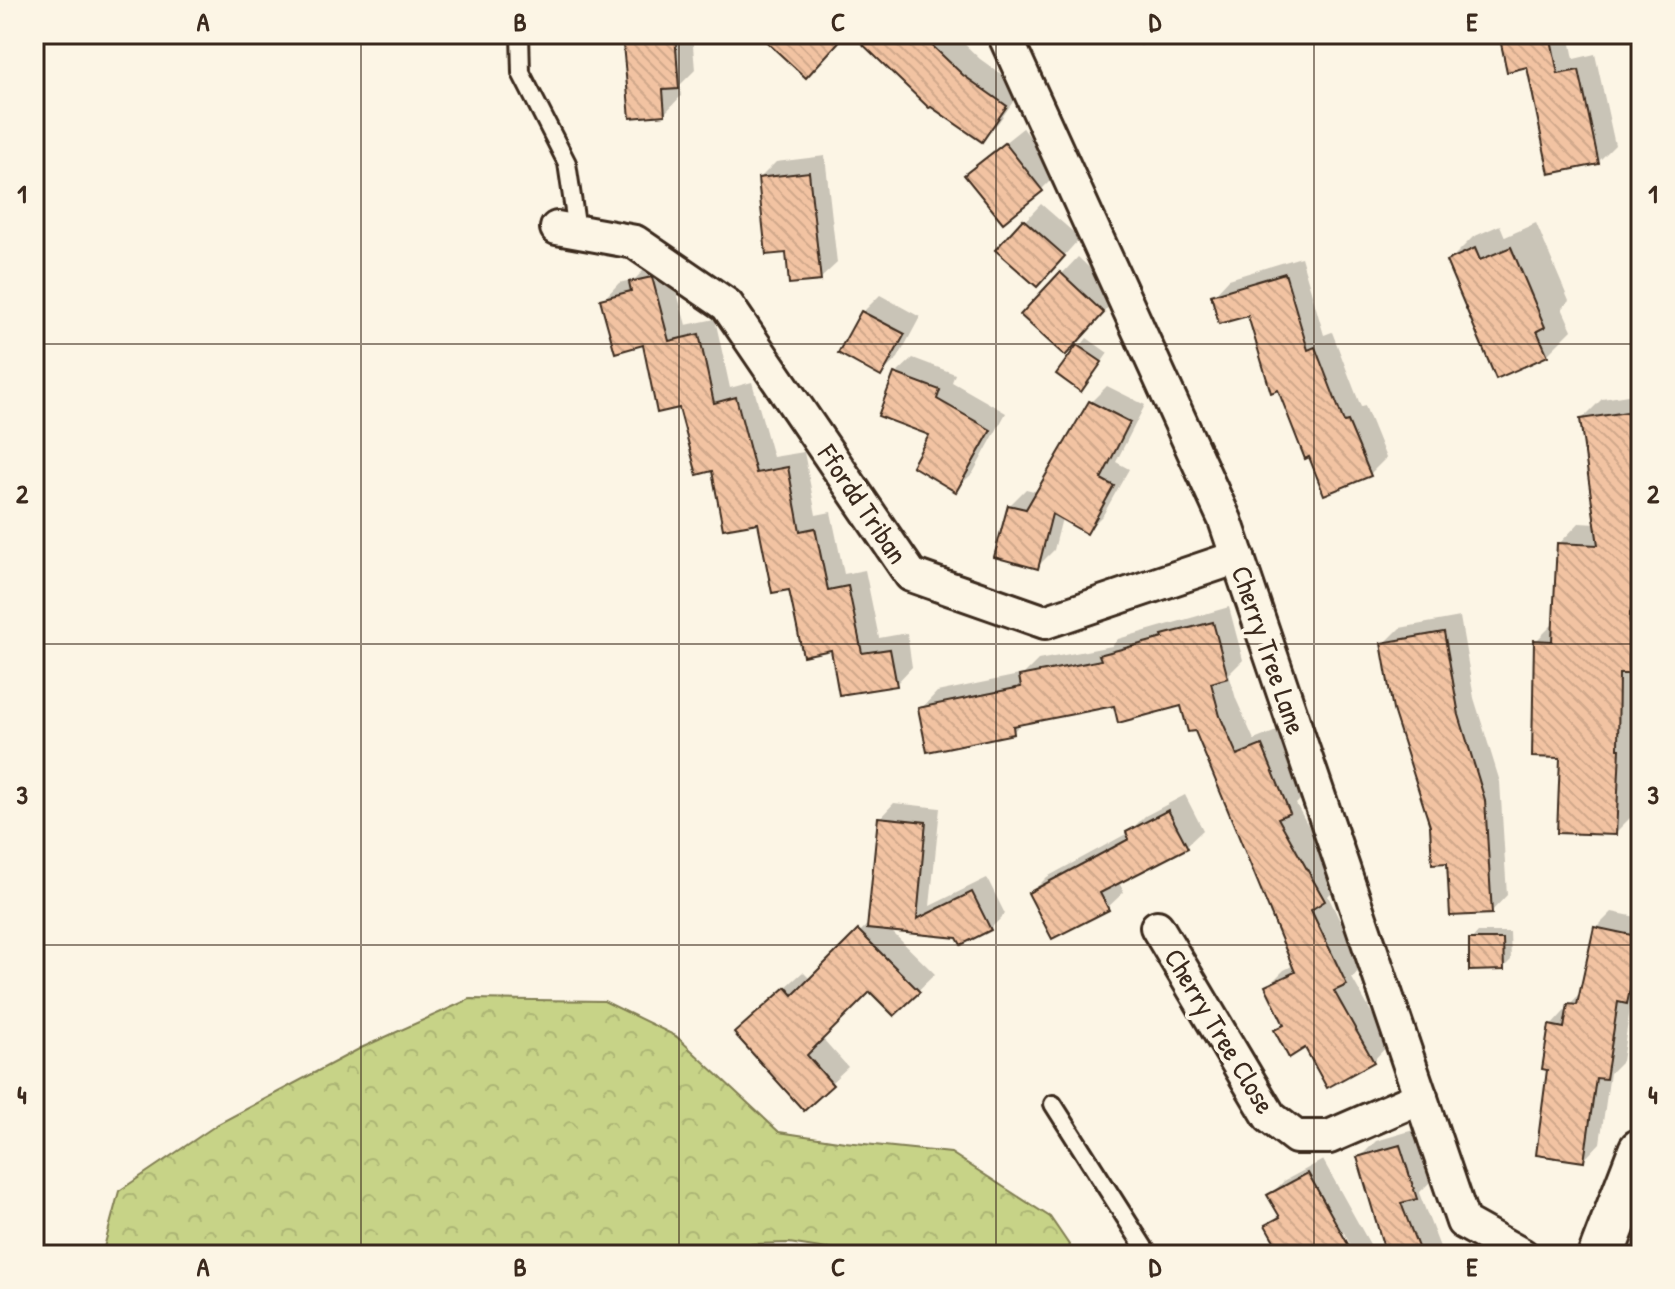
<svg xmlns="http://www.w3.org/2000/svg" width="1675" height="1289" font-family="'Patrick Hand',sans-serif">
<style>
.forest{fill:url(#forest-crowns);stroke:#817e52;stroke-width:2}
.shadow{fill:#0003}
.building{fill:url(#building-back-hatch);stroke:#3b2a1e;stroke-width:2}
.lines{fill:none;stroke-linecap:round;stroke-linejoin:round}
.service-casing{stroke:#3b2a1e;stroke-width:22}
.minor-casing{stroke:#3b2a1e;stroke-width:38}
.secondary-casing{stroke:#3b2a1e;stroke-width:50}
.service{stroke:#fcf5e5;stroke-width:16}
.minor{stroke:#fcf5e5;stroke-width:32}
.secondary{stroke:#fcf5e5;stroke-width:44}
.grid{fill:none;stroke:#3b2a1e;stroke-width:2;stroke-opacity:0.55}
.labels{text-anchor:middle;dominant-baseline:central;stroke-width:8;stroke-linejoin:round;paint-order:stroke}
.street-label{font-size:28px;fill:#3b2a1e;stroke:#fcf5e5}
.neatline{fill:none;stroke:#3b2a1e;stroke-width:3}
.grid-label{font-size:26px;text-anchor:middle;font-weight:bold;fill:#3b2a1e}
</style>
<defs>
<pattern id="forest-crowns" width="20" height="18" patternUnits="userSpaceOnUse" patternTransform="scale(2)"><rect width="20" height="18" fill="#c7d387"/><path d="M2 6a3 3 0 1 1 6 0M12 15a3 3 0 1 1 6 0" fill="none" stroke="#acb574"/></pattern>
<pattern id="building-back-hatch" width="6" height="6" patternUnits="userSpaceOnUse" patternTransform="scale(2)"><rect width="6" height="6" fill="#f2c3a2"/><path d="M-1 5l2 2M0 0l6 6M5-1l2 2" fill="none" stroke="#d0a88b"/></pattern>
</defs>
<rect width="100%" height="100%" fill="#fcf5e5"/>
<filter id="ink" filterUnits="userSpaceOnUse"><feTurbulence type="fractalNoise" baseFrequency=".0125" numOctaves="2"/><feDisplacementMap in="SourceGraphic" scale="16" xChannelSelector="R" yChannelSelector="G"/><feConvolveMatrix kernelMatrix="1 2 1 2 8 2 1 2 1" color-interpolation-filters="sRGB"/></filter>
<g filter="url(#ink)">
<path class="forest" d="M470,999L604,1001L676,1036L779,1132L845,1142L951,1153L1050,1217L1076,1255H864L789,1243L752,1244L729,1255H102L119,1191L218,1124L361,1048Z"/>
<g class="shadow">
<path d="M624,34H692L695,70L680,85L681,96L665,113Z"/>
<path d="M874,34H954L980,59L1022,89L998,123L982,139Z"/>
<path d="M1137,34H1184L1140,46Z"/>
<path d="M1501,34H1569L1574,59L1595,54L1615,145L1598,162L1528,65Z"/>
<path d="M1023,128L1058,173L1042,189L1003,220L967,175L984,159Z"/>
<path d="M825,156L837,263L820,279L788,250L760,178L776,162Z"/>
<path d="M1041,204L1080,238L1053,268L998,250Z"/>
<path d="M1536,223L1569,301L1562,308L1572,330L1547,355L1448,262L1473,237L1500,225L1505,237Z"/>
<path d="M1078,257L1119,296L1081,336L1023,315Z"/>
<path d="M1301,257L1324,335L1332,332L1361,407L1365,406L1386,458L1370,474L1250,313L1213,296L1229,279Z"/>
<path d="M668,261L686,325L715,319L730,388L752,382L773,457L804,452L816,515L831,512L844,574L865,570L879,638L907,633L912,667L896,684L833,648L790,587L759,521L714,468L644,343L603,300L619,283L635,279L648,266Z"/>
<path d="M880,295L920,317L898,358L881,374L841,352L863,312Z"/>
<path d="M1087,338L1108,353L1088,382L1081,389L1059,374Z"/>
<path d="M913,358L955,374L952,382L1006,413L973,473L956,489L932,434L896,374Z"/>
<path d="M1107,386L1145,405L1116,462L1129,469L1103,515L1086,532L1062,518L1054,550L1037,567L1009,506L1026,489L1038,492L1090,403Z"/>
<path d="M1641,393V660L1639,662L1638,729H1640L1636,812L1615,833L1562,756L1536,641L1555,622L1559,544L1579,523L1597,524L1582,419L1602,399Z"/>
<path d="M1229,607L1243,660L1229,674L1236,699L1254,740L1279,730L1305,795L1296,804L1340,883L1328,896L1362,967L1352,978L1389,1044L1373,1061L1306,1046L1276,1031L1285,1022L1268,986L1284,970L1294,965L1196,728L1183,703L1115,704L1023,721L1013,732L921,709L937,692L1024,674L1038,660L1112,646L1118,639Z"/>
<path d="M1460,617L1474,698L1500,782L1507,895L1491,912L1449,861L1432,825L1384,644L1400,628Z"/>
<path d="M1185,795L1203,830L1186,846L1118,881L1124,892L1107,908L1030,894L1047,877L1128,833L1145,816Z"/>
<path d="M894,803L940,808L930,906L987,878L1005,914L990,929H889L935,974L894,1014L870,989L822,1038L848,1067L804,1108L753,1016L803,972L811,980L870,922L880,818Z"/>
<path d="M1612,912L1641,918V988L1632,996L1622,1061L1610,1073L1600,1143L1584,1160L1549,1068L1551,1026L1582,992L1596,928Z"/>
<path d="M1478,932H1510L1511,960L1503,968L1471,940Z"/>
<path d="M1417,1129L1432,1180L1419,1193L1443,1255H1388L1359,1158L1376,1141Z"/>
<path d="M1323,1160L1376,1255H1356L1343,1231L1344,1242L1352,1255H1332L1268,1226L1280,1214L1270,1195L1284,1181Z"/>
</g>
<g class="building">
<path d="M622,34H675L679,89L663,90L665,115L630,118Z"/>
<path d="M758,34H846L806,78Z"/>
<path d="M852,34H920L963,75L1007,106L982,142L931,107L929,108Z"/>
<path d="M1499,34H1550L1558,74L1579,70L1599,164L1549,174L1527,67L1507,72Z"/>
<path d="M1005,143L1043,191L1003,223L964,175Z"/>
<path d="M809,172L821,281L789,284L786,253L766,255L758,178Z"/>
<path d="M1023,219L1065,256L1037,287L995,250Z"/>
<path d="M1511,247L1545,327L1537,331L1548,356L1496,379L1446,261L1475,248L1480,260Z"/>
<path d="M1060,272L1104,313L1065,356L1020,315Z"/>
<path d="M1285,273L1308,350L1315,347L1344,422L1348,421L1371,476L1324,495L1309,457L1305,459L1278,390L1271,393L1248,316L1219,324L1211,295Z"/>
<path d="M652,277L669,341L699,334L714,403L736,397L756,473L788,467L800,531L815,528L828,590L848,586L862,653L890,649L897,686L839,695L831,650L803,656L789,590L772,593L758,523L723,529L712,471L697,475L679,408L657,413L643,345L615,353L600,299L631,291L629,282Z"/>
<path d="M861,311L905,334L881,377L838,353Z"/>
<path d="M1077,345L1102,362L1081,392L1056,374Z"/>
<path d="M894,373L940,390L937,399L991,430L956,492L912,466L929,435L878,416Z"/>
<path d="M1089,401L1130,422L1101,479L1114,486L1087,534L1052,514L1038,569L994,557L1008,505L1026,509Z"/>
<path d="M1641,410V557H1636L1633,612H1630L1629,674H1619L1618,749H1620L1616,835L1557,833L1560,758L1532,757L1534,640L1552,641L1557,543L1598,545L1580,419Z"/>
<path d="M1213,622L1228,678L1211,683L1220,716L1237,755L1262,745L1290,813L1278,818L1325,901L1311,910L1347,985L1334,991L1374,1062L1327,1088L1305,1048L1289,1058L1274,1030L1284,1025L1265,986L1295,972L1195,731L1188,732L1181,706L1118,723L1114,706L1013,726L1014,734L927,752L918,708L1021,687L1019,676L1101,660L1099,655L1163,638L1162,635Z"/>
<path d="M1444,632L1459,715L1485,800L1492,914L1450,916L1447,863L1432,864L1430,826L1393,710L1381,643Z"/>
<path d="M1168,810L1188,848L1100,893L1109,910L1052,939L1028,893L1129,839L1126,832Z"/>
<path d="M878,817L926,822L917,919L972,892L991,930L961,945L957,938L867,929Z"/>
<path d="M1594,927L1641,937L1627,1004L1618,1002L1606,1079L1596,1078L1584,1162L1536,1155L1547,1070L1542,1069L1549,1025L1564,1028L1568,1004L1577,1005Z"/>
<path d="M858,930L920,992L894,1016L870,992L807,1055L833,1085L804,1111L734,1033L786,987L793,995Z"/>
<path d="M1469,939H1503L1504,970L1469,971Z"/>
<path d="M1400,1145L1417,1199L1401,1203L1421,1255H1386L1357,1157Z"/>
<path d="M1308,1173L1354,1255H1282L1265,1225L1280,1217L1267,1195Z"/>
</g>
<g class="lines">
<g class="service-casing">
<g id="service">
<path d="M520,34L521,73L567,163L577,231"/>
<path d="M1053,1104L1149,1255"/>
</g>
</g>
<g class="minor-casing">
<g id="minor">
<path d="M1004,34L1225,520L1463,1222L1522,1255"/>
<path d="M557,228L635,242L727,305L911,575L1045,622L1238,557"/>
<path d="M1157,927L1270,1117L1296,1137H1329L1421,1097"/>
</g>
</g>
<g class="secondary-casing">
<path id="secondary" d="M1601,1255L1641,1151"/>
</g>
<use href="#service" class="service"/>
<use href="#minor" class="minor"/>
<use href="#secondary" class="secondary"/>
</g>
</g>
<path class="grid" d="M361,34V1255M679,34V1255M996,34V1255M1314,34V1255M34,344H1641M34,644H1641M34,945H1641"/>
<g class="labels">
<g class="street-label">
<text transform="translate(863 504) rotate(56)">Ffordd Triban</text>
<text transform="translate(1269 650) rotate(71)">Cherry Tree Lane</text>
<text transform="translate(1220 1031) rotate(59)">Cherry Tree Close</text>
</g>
</g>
<rect width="1675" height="1289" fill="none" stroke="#fcf5e5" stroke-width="88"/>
<rect x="44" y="44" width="1587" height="1201" class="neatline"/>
<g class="grid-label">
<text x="203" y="31">A</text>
<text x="520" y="31">B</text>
<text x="838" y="31">C</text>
<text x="1155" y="31">D</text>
<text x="1472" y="31">E</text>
<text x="22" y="203">1</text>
<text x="1653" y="203">1</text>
<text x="22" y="503">2</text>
<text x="1653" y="503">2</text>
<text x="22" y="804">3</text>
<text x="1653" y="804">3</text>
<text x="22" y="1104">4</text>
<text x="1653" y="1104">4</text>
<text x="203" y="1276">A</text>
<text x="520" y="1276">B</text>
<text x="838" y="1276">C</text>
<text x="1155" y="1276">D</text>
<text x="1472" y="1276">E</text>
</g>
</svg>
